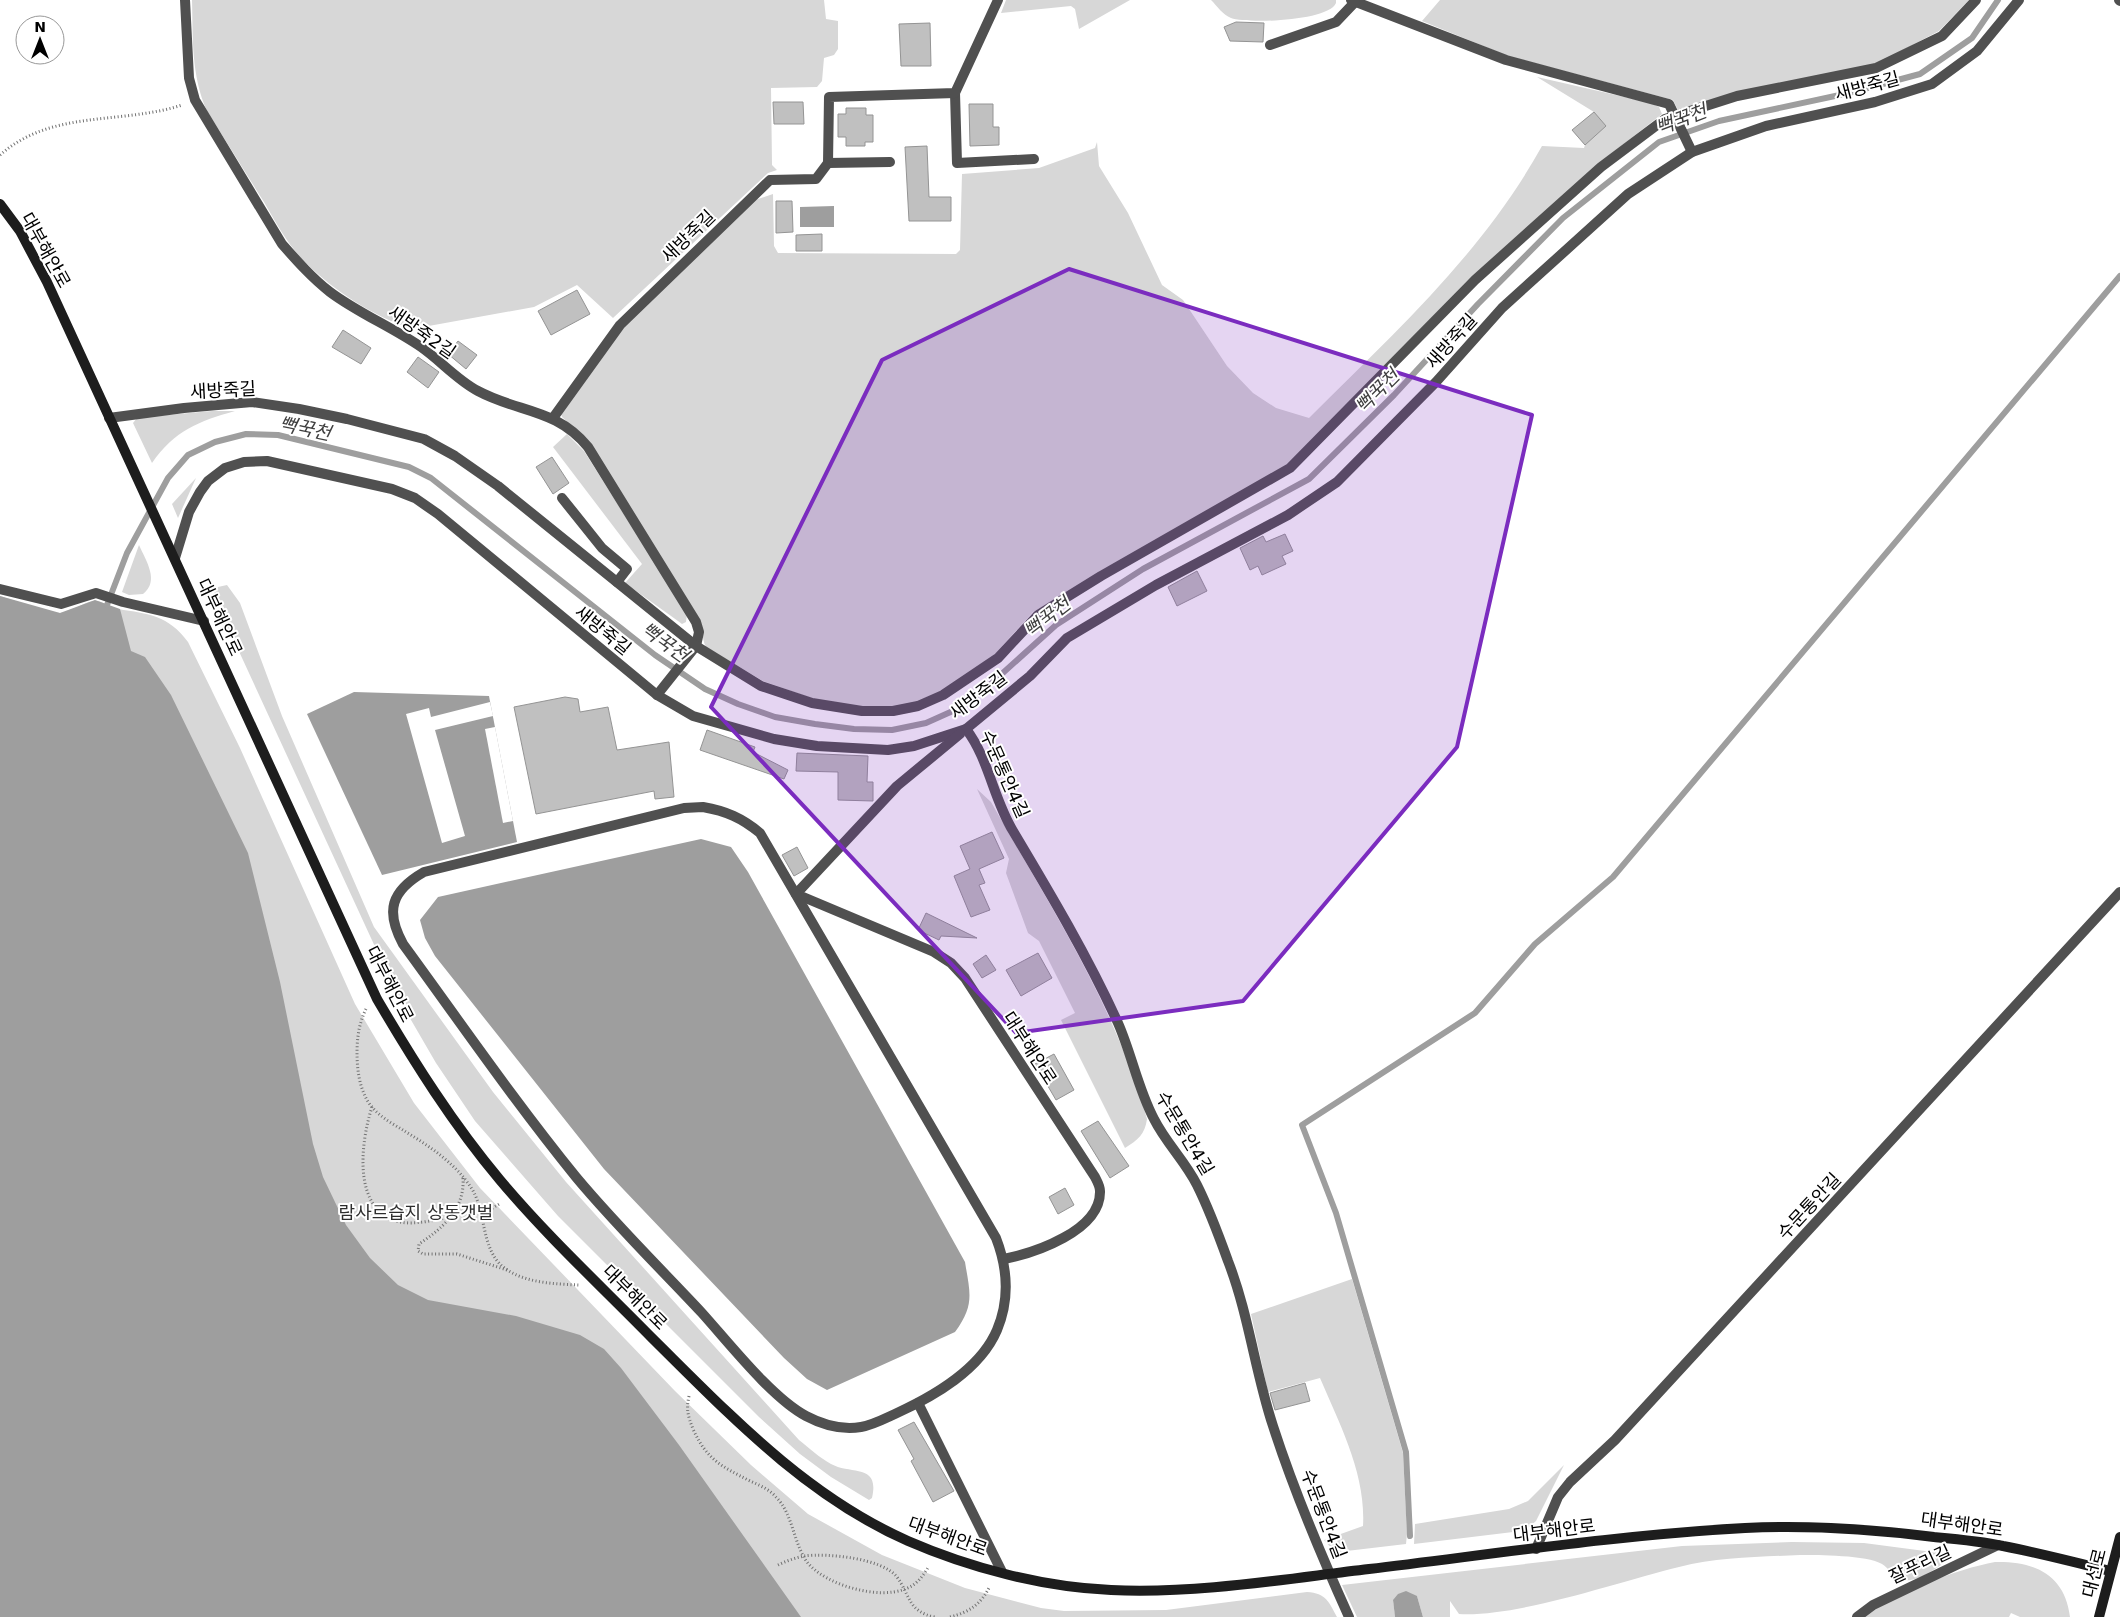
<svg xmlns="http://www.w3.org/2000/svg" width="2120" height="1617" font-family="'DejaVu Sans','Noto Sans KR',sans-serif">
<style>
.green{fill:#d7d7d7}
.water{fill:#9e9e9e}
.pier{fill:#fff}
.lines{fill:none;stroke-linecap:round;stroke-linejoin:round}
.stream{stroke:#9e9e9e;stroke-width:6}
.building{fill:#c0c0c0;stroke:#949494}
.path{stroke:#727272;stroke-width:3;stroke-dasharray:1 2.5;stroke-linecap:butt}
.lane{stroke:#505050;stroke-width:10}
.secondary{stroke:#1d1d1d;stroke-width:10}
.marked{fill:#7b2cbf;fill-opacity:0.2;stroke:#7b2cbf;stroke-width:4;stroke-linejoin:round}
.labels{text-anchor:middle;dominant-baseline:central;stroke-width:4;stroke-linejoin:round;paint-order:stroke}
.street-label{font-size:18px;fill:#000;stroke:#fff}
.park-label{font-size:18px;fill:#2e2e2e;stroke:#fff}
.water-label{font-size:19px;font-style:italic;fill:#3f3f3f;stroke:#fff}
</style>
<rect width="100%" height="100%" fill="#fff"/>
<g class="green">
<path d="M192,0H824L826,19L838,21V49L834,55L824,58L822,81L817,87L771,88L772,165L777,170L768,173L613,318L577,285L534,307L412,329C373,316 334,291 305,262C288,245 276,223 264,202C245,172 226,141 207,111C191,75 193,38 192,0Z"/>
<path d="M1006,0H1130L1079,29L1075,9L1071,6L1001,13Z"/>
<path d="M1211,0H1336V3C1329,21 1248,24 1231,18C1223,15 1217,6 1211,0Z"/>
<path d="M1440,0H1969L1939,31L1876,64L1678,110L1673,100L1508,56L1422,21Z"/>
<path d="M1537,77L1651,103L1659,107L1662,114L1597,165L1467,281L1287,465L1033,612L993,656L943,691L917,703L893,707L862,708L814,699L763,681L706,647C701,639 704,627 699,618L591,445L562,417L561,414L621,330L752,201L773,194L774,246L778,253L956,254L960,250L962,174L1039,168L1095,148L1097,142L1099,166L1128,213L1162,285L1183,300L1227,366L1253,393L1276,408L1309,418C1396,331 1482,254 1542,146L1584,148L1585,145L1572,130L1594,112Z"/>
<path d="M212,411H235C199,421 174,431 152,463L133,423L137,418L144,417Z"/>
<path d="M567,434L584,451L687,614L686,622L682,624L678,621L625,583L642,564L553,447Z"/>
<path d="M196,478L178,518L172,504Z"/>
<path d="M139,545C146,561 160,581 143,594L129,595L122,592Z"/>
<path d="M227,585L240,603L282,716L374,927L493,1092L566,1182L799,1440C809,1448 820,1458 831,1464C851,1475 880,1463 872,1498L869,1500L831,1477L800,1454L759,1417L558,1216L475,1121L436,1063L400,1001L213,595L218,587Z"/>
<path d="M0,596C12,600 50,613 60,613C71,612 82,603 93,601C101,599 110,608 118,609C149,614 168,615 188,642L240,748L355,1004L414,1103L480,1188L675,1391L751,1465L808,1514L882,1555L965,1588L1041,1608L1064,1611L1166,1610L1307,1592C1326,1593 1329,1602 1337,1617H704L488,1462L18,776Z"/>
<path d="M977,789L991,802C1049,905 1115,1005 1147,1119C1145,1134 1138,1140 1125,1148L1061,1020L1075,1013L1039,941L1028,933L1006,873L1009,859Z"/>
<path d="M1352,1279L1403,1453L1407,1534L1406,1544L1338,1552L1332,1549L1324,1540L1363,1526C1366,1474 1340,1425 1320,1378L1268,1392L1251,1314Z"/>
<path d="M1564,1465L1536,1521L1528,1528L1513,1532L1414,1544L1415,1524L1509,1509L1528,1501Z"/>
<path d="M1792,1542L1864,1543L1940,1553L1941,1565C1927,1574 1915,1583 1897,1580C1892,1576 1888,1567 1882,1564C1867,1555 1818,1555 1800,1555C1759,1557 1719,1557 1679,1567C1617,1582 1520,1617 1459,1614L1450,1601V1617H1423L1417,1596L1393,1600L1395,1617H1357L1342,1585L1682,1546Z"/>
<path d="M1995,1562C2035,1561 2065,1575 2070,1617H2020L2011,1613L2009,1617H1863C1894,1593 1957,1569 1995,1562Z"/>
</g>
<g class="water">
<path d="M834,206V227H800V207Z"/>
<path d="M0,596L60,613L95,600L120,609L131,651L145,657L171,695L248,853L280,982L313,1144L323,1177L346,1225L370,1258L398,1285L428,1300L516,1316L580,1335L604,1349L621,1368L679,1445L801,1617H0Z"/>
<path d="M354,692L489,696L517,842L382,875L307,714Z"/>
<path d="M701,839L731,847L748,872L965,1262C970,1293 975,1305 955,1332L827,1390L807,1379L784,1358L604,1169L435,956L425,938L420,920L438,897Z"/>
<path d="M1406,1591L1417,1596L1423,1617H1395L1393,1600L1398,1594Z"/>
</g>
<g class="pier">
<path d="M490,702L493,716L435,730L465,836L442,843L406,714L429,708L431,717Z"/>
<path d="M495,727L513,821L503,823L485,729Z"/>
</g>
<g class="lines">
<g class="stream">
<path d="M107,605L127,553L168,478L188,455L215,442L246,434L278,435L409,467L431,478L655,655L705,689L738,704L775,717L815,724L854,729L892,730L926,723L955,710L984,690L1056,625L1143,569L1309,479L1394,395L1478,304L1563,218L1659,142L1719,121L1849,93L1920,74L1972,38L1998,0"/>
<path d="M1410,1536L1406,1452L1336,1213L1302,1125L1475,1013L1535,944L1613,877L2120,276"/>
</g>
</g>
<g class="building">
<path d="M1236,22L1264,23L1263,42L1230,41L1224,27Z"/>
<path d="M930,23L931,66H901L899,24Z"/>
<path d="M773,102H803L804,124H774Z"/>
<path d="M969,104H993V127H999V145L970,146Z"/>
<path d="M846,108H866V115H873V142H865V146H846V137H838V114H846Z"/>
<path d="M1594,112L1606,126L1585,145L1572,130Z"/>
<path d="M927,146L929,197H951V221H909L905,147Z"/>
<path d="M776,201H792L793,232L776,233Z"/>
<path d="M822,234V251H796V235Z"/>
<path d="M577,290L590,314L551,335L538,311Z"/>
<path d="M343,330L371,348L361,364L332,347Z"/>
<path d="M458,341L477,355L466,369L448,354Z"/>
<path d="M418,357L439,372L428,388L407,372Z"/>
<path d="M552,457L569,483L553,494L536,467Z"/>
<path d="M1285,534L1293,551L1282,556L1286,564L1262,575L1258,566L1250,570L1240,548L1263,536L1266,542Z"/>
<path d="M1197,571L1207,591L1177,606L1168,587Z"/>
<path d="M565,697L578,699L580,712L608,707L617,750L669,742L674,797L655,799L654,791L536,814L514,707Z"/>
<path d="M707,730L755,747L753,752L788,770L784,779L700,750Z"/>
<path d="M797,753L868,756L867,782H873V801L838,800V772L796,771Z"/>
<path d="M992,832L1004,858L979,869L985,883L979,885L990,910L971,917L954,876L970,869L960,846Z"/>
<path d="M797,847L808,868L794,876L782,855Z"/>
<path d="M926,913L977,938L941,936L939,940L918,930Z"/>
<path d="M1038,953L1052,978L1021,996L1006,970Z"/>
<path d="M986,955L996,970L982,978L973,964Z"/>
<path d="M1054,1054L1074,1090L1056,1100L1035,1064Z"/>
<path d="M1098,1121L1129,1166L1110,1178L1081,1131Z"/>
<path d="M1065,1188L1074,1205L1058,1214L1049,1197Z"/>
<path d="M1305,1383L1310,1401L1275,1410L1270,1393Z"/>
<path d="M914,1422L954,1491L933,1502L911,1461L914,1459L898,1430Z"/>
</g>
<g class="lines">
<g class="path">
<path d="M0,155C52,109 121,125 182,105"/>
<path d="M366,1009C359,1023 357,1038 357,1053C357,1071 360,1093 372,1107C381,1118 395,1125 406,1132C431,1147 456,1164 472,1189C486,1212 481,1247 502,1266C522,1283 554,1284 579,1285"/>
<path d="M372,1107C361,1141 351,1211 400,1222C415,1225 435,1220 450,1217"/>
<path d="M463,1178C465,1209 443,1228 419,1244L418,1251L423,1254H457L507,1270"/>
<path d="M482,1211L491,1209L501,1203"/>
<path d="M689,1396C686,1410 688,1416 693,1429C707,1460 721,1466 750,1481C759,1485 769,1489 776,1497C793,1514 793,1542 807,1562C825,1585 878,1600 905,1589C917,1585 923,1576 929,1566"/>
<path d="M778,1565C786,1561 795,1558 804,1556C827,1553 882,1558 897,1577C910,1595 908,1612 935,1617"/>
<path d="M950,1617C970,1612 981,1604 990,1586"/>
</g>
<g class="lane">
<path d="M185,0L189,78L195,100L282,244C297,261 312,278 330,292C358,313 392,327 421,347C441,361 457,380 478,391C519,413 556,408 588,447L696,622L699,632L696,646L657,695"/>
<path d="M1351,0L1506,60L1669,104L1692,152"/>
<path d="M2119,0L2120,1"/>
<path d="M1270,45L1336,22L1355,2"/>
<path d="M955,93L957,163L1034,159"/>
<path d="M828,163L890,162"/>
<path d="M109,418L184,408L252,402L299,409L347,419L424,439L455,456L498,486L696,646L761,686L812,703L862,711H893L918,706L943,695L998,658L1038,615L1101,576L1290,468L1475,280L1601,167L1665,119L1737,96L1876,68L1942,36L1976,0"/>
<path d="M553,418L620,325L770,180L816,179L828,163L829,97L955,93L998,0"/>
<path d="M562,498L602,548L627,569L617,582"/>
<path d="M175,558L189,512L200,492L208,481L225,468L244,462L267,461L392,489L415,498L438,514L657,695L693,716L774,739L817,746L888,750L914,746L966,729L1030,676L1067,638L1156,585L1288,515L1337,482L1436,382L1502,308L1628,194L1692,152L1766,126L1875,102L1932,84L1977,51L2019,0"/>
<path d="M0,589L61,604L96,593L123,602L204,621"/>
<path d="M966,729C989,759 993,798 1013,831C1050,893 1088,957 1118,1023C1132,1055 1138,1089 1154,1119C1166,1143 1185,1161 1197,1185C1209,1209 1219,1236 1228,1261C1249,1315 1255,1372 1273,1426C1294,1491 1321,1555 1349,1617"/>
<path d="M960,734L897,786L796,894L934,952L951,963L965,978L1095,1177C1097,1181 1100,1186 1100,1191C1101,1231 1034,1253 1004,1259"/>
<path d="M703,807C726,811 742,818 760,833L996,1238C1008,1269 1010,1299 997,1330C980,1370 934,1396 897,1413C886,1418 873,1425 861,1427C843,1430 823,1425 806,1416C772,1398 729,1343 702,1313C660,1268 615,1224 576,1177C515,1102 460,1022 403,944C385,911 391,891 424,872L684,808Z"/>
<path d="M918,1403L1002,1572"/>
<path d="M1536,1549L1558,1497L1570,1482L1615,1440L2120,892"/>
<path d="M1857,1617L1873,1605L1998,1545"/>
</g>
<g class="secondary">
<path d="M0,204L20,231L47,282L377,999C414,1062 453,1124 500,1180C547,1236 601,1286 652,1338C730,1415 806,1496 908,1541C970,1568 1043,1587 1111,1590C1197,1594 1284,1579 1369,1569C1494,1554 1619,1535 1745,1528C1809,1525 1871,1529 1934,1537C1957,1539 1981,1541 2003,1546C2039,1553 2074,1562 2110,1571"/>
<path d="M2099,1617L2120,1537"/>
</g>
</g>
<path class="marked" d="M1069,269L1532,415L1457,747L1243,1001L1016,1033L711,707L882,360Z"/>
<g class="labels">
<g class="street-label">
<text transform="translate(1867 86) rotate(-15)">새방죽길</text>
<text transform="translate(688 236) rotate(-44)">새방죽길</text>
<text transform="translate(46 250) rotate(61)">대부해안로</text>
<text transform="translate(422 332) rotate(35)">새방죽2길</text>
<text transform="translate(1451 341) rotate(-48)">새방죽길</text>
<text transform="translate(223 390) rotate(-3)">새방죽길</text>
<text transform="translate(220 617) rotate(65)">대부해안로</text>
<text transform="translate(603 630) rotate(39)">새방죽길</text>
<text transform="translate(978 695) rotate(-37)">새방죽길</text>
<text transform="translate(1005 774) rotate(66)">수문통안4길</text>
<text transform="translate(390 984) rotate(63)">대부해안로</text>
<text transform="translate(1030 1048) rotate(57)">대부해안로</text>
<text transform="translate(1185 1133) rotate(59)">수문통안4길</text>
<text transform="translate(1809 1206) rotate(-47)">수문통안길</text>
<text transform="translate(635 1297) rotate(45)">대부해안로</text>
<text transform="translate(1324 1514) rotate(69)">수문통안4길</text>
<text transform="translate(1962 1524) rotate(8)">대부해안로</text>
<text transform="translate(1554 1530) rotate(-7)">대부해안로</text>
<text transform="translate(948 1536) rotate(20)">대부해안로</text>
<text transform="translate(1920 1564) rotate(-25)">잘푸리길</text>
<text transform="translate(2094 1573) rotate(-76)">대선로</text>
</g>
<g class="park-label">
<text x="416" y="1212">람사르습지 상동갯벌</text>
</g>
<g class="water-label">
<text transform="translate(1681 119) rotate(-21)">뻑꾹천</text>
<text transform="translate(1377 391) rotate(-45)">뻑꾹천</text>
<text transform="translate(305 428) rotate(12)">뻑꾹천</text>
<text transform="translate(1047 617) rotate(-38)">뻑꾹천</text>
<text transform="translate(665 642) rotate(36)">뻑꾹천</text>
</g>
</g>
<g transform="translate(40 40)"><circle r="24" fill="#ffffff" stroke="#999999"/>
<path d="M0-4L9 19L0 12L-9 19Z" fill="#000000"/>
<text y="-8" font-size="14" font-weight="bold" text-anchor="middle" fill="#000000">N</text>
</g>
</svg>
